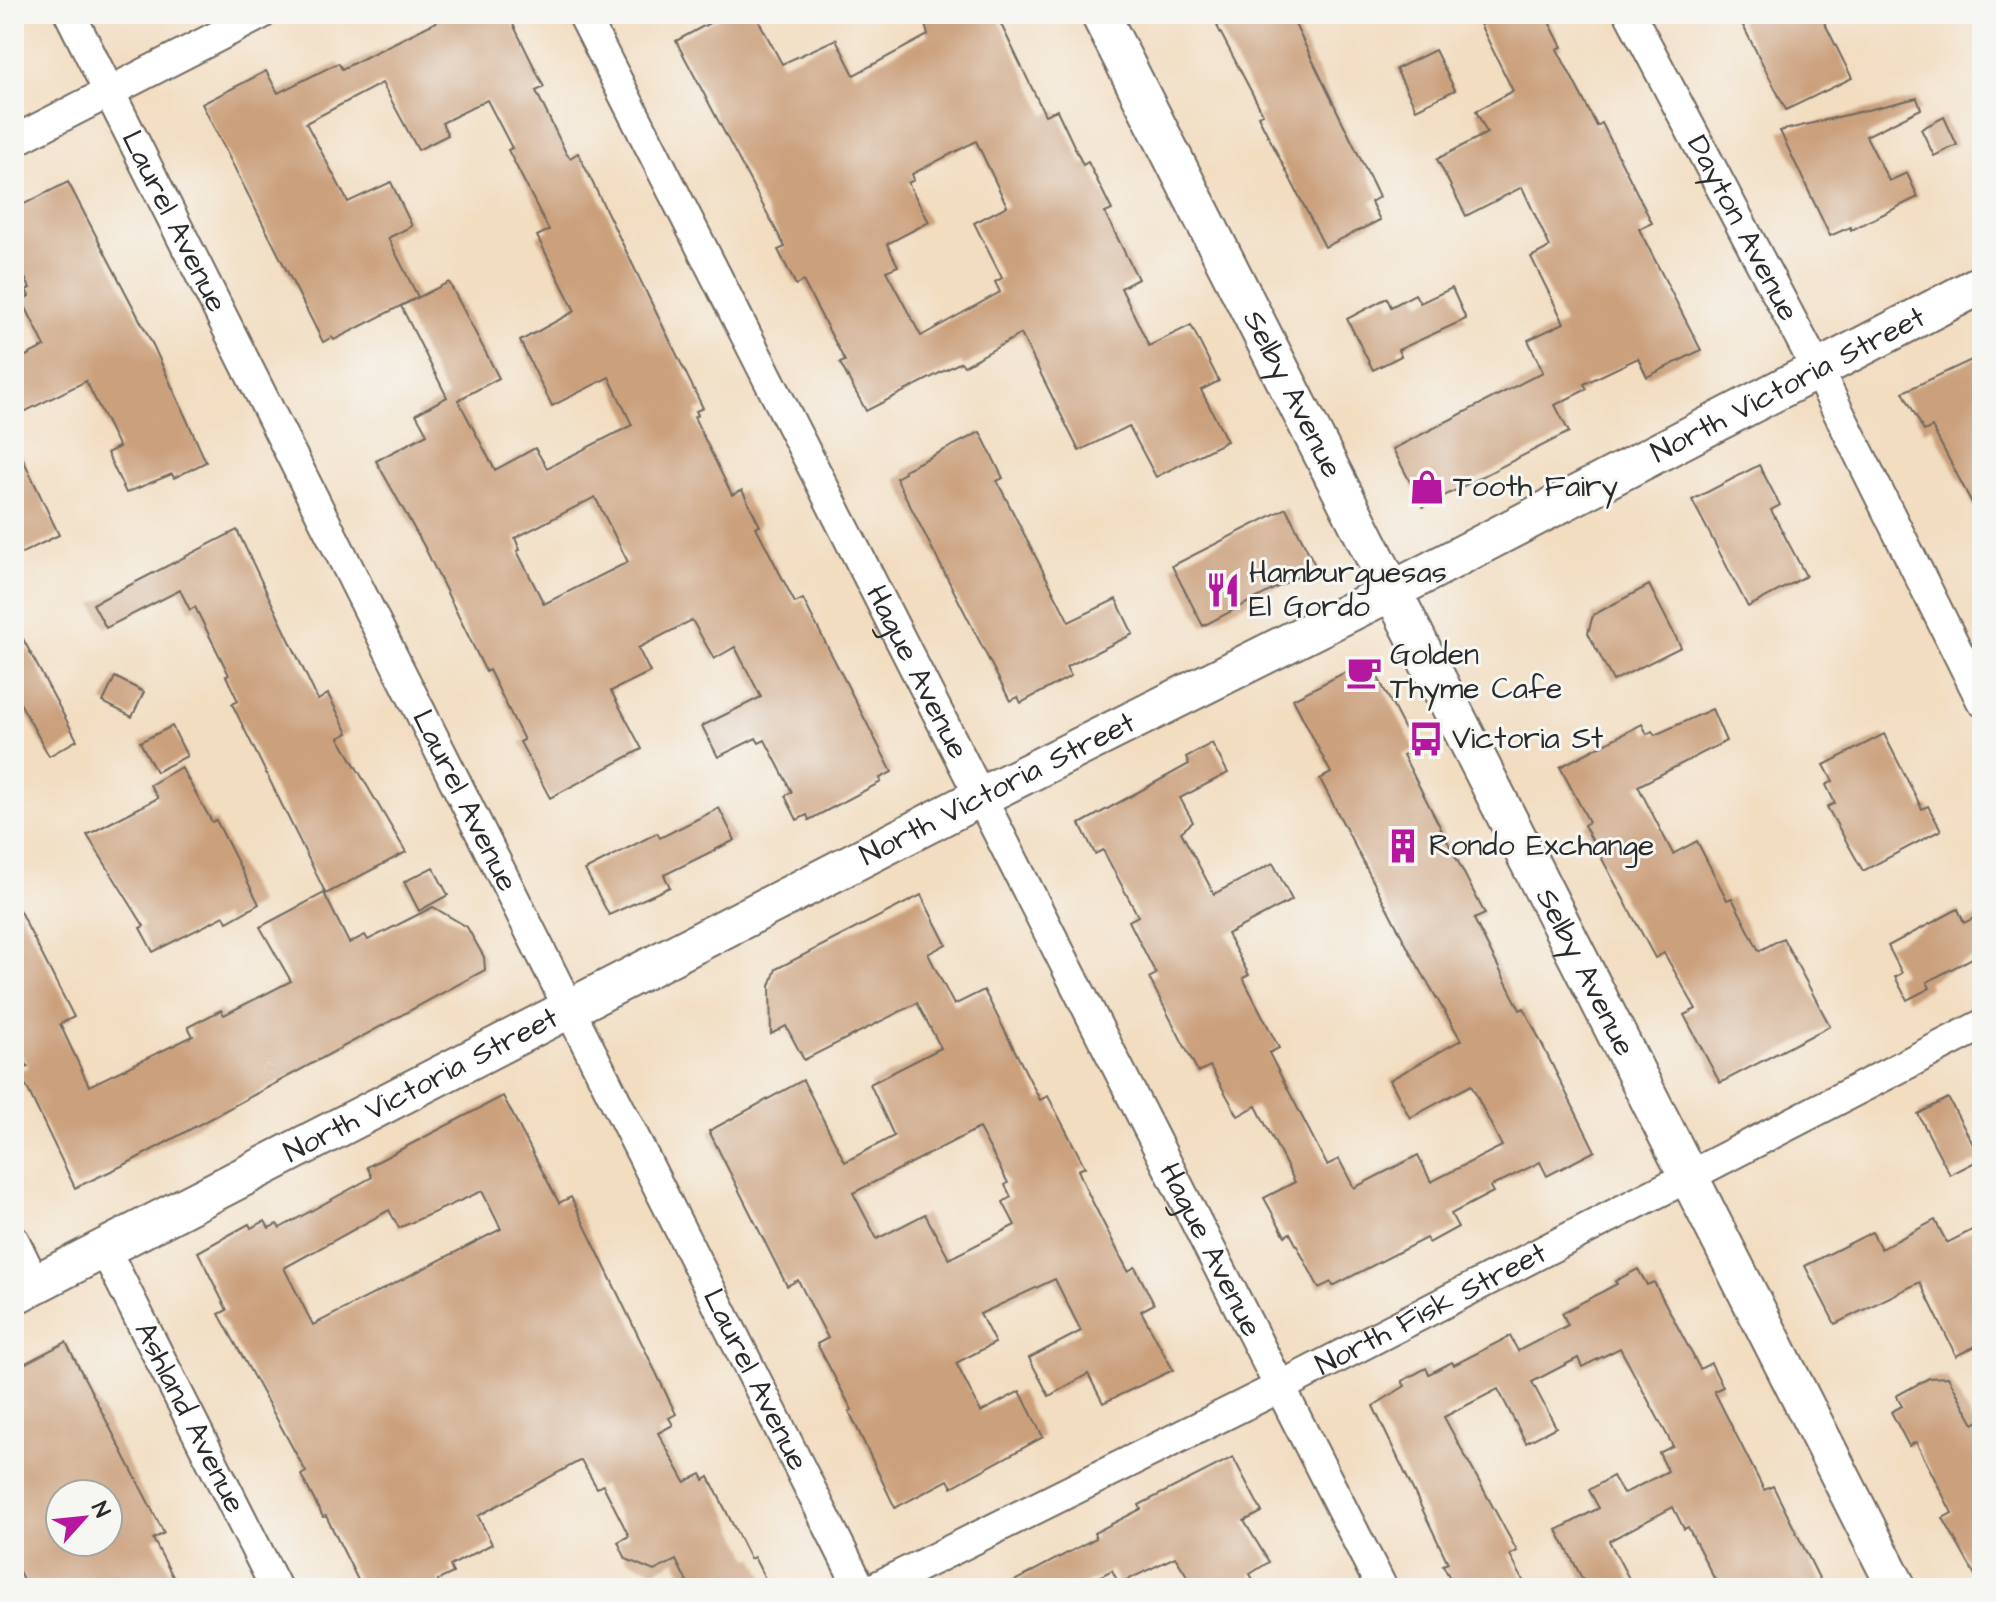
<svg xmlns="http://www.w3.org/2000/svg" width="1996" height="1602" font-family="'Architects Daughter',sans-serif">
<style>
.building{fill:#cba07d;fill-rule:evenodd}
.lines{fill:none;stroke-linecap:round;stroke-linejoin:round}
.minor-casing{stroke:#716960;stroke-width:34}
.tertiary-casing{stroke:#716960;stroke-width:42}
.minor{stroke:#fff;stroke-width:30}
.tertiary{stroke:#fff;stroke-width:38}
.labels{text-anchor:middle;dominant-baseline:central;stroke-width:6;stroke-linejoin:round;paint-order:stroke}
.street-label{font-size:30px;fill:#2b2b2b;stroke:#f6f6f2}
.poi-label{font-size:30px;fill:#2b2b2b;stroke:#f6f6f2;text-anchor:start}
</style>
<rect width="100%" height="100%" fill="#f6f6f2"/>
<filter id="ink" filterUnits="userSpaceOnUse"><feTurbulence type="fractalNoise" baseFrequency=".0125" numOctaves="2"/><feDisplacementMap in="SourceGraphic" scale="16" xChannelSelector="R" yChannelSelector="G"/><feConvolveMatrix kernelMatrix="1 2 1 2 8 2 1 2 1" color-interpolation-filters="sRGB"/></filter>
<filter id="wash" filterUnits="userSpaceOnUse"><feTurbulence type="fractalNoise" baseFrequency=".006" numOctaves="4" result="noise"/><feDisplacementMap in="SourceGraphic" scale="32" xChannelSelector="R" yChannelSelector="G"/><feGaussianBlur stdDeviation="1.8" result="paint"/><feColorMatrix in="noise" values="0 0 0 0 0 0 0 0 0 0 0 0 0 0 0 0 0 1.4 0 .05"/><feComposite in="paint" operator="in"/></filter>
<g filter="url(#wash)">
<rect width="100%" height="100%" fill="#f2ddc1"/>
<g id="blocks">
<g class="building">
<path d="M434,14H508L544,87L536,91L566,153L570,158L578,153L703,408L696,411L698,415L694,417L732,495L742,490L760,526L756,527L795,603L803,599L892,772L880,778L881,782L809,820L807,815L797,820L785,796L792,792L765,740L759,743L756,738L718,757L702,726L761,697L735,647L714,659L692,620L638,648L650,672L611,691L642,749L550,798L520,742L524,740L489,670L486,672L424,546L376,461L427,434L416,414L447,397L401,306L449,282L499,378L458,400L495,470L535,448L547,468L632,425L609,377L552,406L520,341L575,311L537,236L549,230L508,150L512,148L487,100L442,123L448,135L418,150L382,83L306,123L348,202L391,182L412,226L388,238L418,297L334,340L332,337L323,342L202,104L266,71L278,93L338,63L342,69L438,21ZM595,497L628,562L544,604L517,551L520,550L515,538Z"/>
<path d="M726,14H755L782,64L836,39L854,75L928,35L922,14H996L1045,115L1057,110L1083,165L1088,162L1112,210L1105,213L1138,279L1121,288L1149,346L1191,325L1219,381L1201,390L1227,441L1156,477L1129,426L1079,451L1021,334L964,366L961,362L866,411L840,363L845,361L803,281L796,285L778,250L785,247L676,41ZM976,141L1007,206L974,223L1002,278L995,282L1000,292L921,336L886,271L898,266L887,244L929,222L908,183L914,180L912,174Z"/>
<path d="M1239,14H1290L1379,197L1371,202L1380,220L1325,247L1258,116L1263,114L1217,26Z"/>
<path d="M1475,14H1545L1562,47L1557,49L1597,126L1602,123L1652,223L1639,229L1701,350L1647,377L1638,358L1584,384L1587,389L1555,405L1569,432L1423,507L1393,449L1543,372L1528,340L1564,323L1531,257L1550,247L1522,187L1466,216L1437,159L1487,133L1476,111L1513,91Z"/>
<path d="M1737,14H1820L1852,78L1786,110Z"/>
<path d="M1435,50L1455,90L1416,109L1396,69Z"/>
<path d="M1917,98L1921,109L1866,136L1889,181L1907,173L1918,197L1851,230L1850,227L1830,236L1780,131Z"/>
<path d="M1944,117L1957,145L1934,156L1921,129Z"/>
<path d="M68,182L154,347L206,462L174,478L172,474L126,493L107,453L119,447L86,381L14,417V362L45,346L22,300L29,296L26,290L30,288L14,256V209Z"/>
<path d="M1452,288L1466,319L1398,350L1401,356L1373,370L1347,319L1387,298L1391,307L1415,294L1420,303Z"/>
<path d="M1982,355V522L1932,427L1924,431L1903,392Z"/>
<path d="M980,432L1003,478L997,481L1069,622L1116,599L1133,634L1066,667L1071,676L1021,703L1018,697L1010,701L896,478L905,473L904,470Z"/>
<path d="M14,440L59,535L14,557Z"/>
<path d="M1759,465L1780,505L1771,510L1806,576L1748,607L1692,500Z"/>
<path d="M1286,508L1316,567L1203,626L1172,566Z"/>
<path d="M237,530L318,700L328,694L348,733L339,738L406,852L326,894L232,704L238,701L226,676L229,675L195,607L190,610L180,590L106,628L93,604Z"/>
<path d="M1649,585L1681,647L1613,681L1588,633L1593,615Z"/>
<path d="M14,622L77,740L49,756L14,692Z"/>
<path d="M1369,660L1415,749L1403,755L1485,914L1474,919L1520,1010L1524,1008L1595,1151L1547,1176L1540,1162L1490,1187L1493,1192L1451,1214L1458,1227L1429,1243L1426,1238L1333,1286L1331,1282L1319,1288L1290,1233L1285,1236L1264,1198L1295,1182L1256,1106L1238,1116L1210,1066L1198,1072L1149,978L1156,974L1129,921L1138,916L1103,850L1095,854L1080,824L1189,764L1186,757L1212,743L1228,773L1180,798L1193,822L1181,832L1214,894L1273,863L1292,900L1227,934L1249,975L1243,978L1279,1048L1269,1053L1327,1165L1339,1159L1354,1188L1418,1155L1431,1182L1502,1146L1471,1085L1410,1118L1390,1080L1461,1040L1410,952L1320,779L1331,773L1293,699Z"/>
<path d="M115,677L144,692L132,717L103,702Z"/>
<path d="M1712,709L1726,741L1638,786L1673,854L1697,841L1727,900L1732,898L1759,951L1783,938L1830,1026L1720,1083L1684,1015L1696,1009L1664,953L1655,958L1584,825L1589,822L1560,767L1642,724L1647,734L1652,731L1655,735Z"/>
<path d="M172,726L187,756L156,772L140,742Z"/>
<path d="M1884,734L1922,809L1928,806L1941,830L1863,871L1827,807L1835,803L1826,785L1833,781L1824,765Z"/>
<path d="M181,767L212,822L216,820L259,904L227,922L224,916L153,952L140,928L144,926L87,835L158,798L150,785Z"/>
<path d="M719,808L735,840L664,875L670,887L609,915L585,870L657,833L660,838Z"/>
<path d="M433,867L448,895L419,911L404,882Z"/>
<path d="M324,893L349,943L365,935L368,940L433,907L467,927L484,957L485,970L128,1163L75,1188L19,1071L28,1067L14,1040V900L74,1017L60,1024L89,1086L193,1036L188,1027L221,1010L224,1015L291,981L260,927Z"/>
<path d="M921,895L946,944L928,954L954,1005L984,990L1040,1100L1048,1096L1085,1167L1078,1170L1089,1195L1128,1271L1135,1267L1154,1304L1141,1311L1173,1370L1103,1403L1088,1374L1049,1396L1029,1358L1081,1331L1055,1279L980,1314L995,1343L956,1363L981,1412L1020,1391L1043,1437L952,1487L948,1480L895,1508L849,1411L852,1410L817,1344L828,1338L798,1280L787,1286L709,1131L803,1080L845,1162L894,1136L870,1084L941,1048L917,1003L804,1060L786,1026L771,1034L770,986L776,969ZM979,1128L1008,1183L1005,1185L1011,1197L1003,1202L1015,1225L949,1259L925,1214L877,1239L853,1193Z"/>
<path d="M1958,909L1964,923L1982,914V953L1927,982L1930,988L1907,1000L1895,977L1902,973L1888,946Z"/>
<path d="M503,1096L559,1203L571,1197L676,1414L669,1418L673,1425L658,1433L685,1482L701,1474L704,1480L709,1477L750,1559L754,1557L770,1588H690L676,1560L654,1571L626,1559L618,1542L629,1536L603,1485L597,1488L581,1460L478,1516L492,1544L450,1566L453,1573L438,1580L442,1588H362L326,1516L323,1517L301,1475L306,1472L219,1314L227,1310L198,1252L249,1224L251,1228L265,1221L269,1228L277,1224L280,1228L372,1177L367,1167ZM482,1191L501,1229L313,1325L284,1268L389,1210L399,1228Z"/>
<path d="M1948,1098L1981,1159L1950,1175L1918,1114Z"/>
<path d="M1935,1220L1947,1243L1982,1225V1343L1956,1356L1920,1282L1835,1324L1805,1266L1872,1232L1881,1249Z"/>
<path d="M1638,1269L1647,1285L1654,1282L1700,1369L1711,1363L1723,1387L1714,1391L1764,1490L1773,1486L1824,1588H1719L1688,1527L1684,1529L1673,1507L1609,1541L1634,1588H1587L1557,1530L1599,1508L1589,1490L1613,1476L1623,1494L1668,1471L1659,1453L1673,1446L1620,1348L1582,1367L1578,1358L1532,1382L1556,1427L1526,1443L1498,1389L1444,1417L1517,1551L1510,1555L1527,1588H1455L1443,1565L1448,1563L1373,1406L1405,1386L1402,1381L1426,1368L1429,1374L1452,1362L1454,1365L1510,1336L1518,1351L1568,1325L1562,1313L1617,1284L1615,1281Z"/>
<path d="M66,1342L164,1533L153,1539L179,1588H27L14,1561V1369ZM60,1494H108V1542H60Z"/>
<path d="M1948,1377L1974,1424L1982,1419V1588L1943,1518L1952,1513L1916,1442L1909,1446L1891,1412L1902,1406L1896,1396L1929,1378Z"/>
<path d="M1233,1457L1262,1512L1244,1521L1269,1562L1250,1574L1258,1588H1195L1175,1557L1119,1584L1112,1570L1078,1588H1001L1096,1538L1094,1533L1141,1509L1139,1505Z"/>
</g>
</g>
</g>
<g filter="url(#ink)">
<use href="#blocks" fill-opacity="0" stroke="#716960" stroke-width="2"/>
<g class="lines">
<g class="minor-casing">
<g id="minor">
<path id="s1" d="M70,14L860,1588"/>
<path id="s2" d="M583,14L1382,1588"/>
<path id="s3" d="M1630,14L1817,369L1982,701"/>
<path d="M14,141L261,14"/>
<path d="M14,1241L35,1284"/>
<path id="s4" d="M104,1248L276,1588"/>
<path id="s5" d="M875,1588L1280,1387L1982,1025"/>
</g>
</g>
<g class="tertiary-casing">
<g id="tertiary">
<path id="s6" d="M1100,14L1897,1588"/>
<path id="s7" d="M14,1295L982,796L1392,591L1982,284"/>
</g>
</g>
<use href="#minor" class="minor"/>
<use href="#tertiary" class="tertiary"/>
</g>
</g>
<defs>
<g id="shop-bare" transform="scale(2.76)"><path d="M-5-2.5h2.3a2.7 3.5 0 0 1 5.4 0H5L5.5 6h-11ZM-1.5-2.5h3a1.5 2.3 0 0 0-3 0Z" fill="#b5179e" stroke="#f6f6f2" stroke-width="2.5" paint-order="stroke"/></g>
<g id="restaurant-bare" transform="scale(2.76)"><path d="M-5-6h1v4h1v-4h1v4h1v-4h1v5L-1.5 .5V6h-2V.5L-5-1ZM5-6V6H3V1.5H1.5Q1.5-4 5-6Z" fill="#b5179e" stroke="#f6f6f2" stroke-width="2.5" paint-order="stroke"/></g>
<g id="cafe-bare" transform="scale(2.76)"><path d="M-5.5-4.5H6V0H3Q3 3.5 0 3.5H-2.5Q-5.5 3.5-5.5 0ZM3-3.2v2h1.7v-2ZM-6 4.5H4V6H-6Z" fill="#b5179e" stroke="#f6f6f2" stroke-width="2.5" paint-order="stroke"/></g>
<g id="bus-bare" transform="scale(2.76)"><path d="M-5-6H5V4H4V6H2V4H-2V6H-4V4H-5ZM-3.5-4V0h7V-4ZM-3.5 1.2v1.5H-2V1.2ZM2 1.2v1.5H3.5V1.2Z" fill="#b5179e" stroke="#f6f6f2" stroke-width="2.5" paint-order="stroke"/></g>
<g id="building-bare" transform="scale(2.76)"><path d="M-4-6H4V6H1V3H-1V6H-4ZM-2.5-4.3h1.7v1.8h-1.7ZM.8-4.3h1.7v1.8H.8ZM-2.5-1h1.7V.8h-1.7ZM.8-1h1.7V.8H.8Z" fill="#b5179e" stroke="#f6f6f2" stroke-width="2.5" paint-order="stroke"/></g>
</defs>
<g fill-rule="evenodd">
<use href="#shop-bare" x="1427" y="487"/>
<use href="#restaurant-bare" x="1223" y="590"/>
<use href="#cafe-bare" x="1364" y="672"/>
<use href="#bus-bare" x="1426" y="739"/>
<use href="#building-bare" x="1403" y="846"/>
</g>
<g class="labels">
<g class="street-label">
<text stroke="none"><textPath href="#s1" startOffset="232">Laurel Avenue</textPath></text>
<text stroke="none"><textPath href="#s3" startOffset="242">Dayton Avenue</textPath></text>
<text stroke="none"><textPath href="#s7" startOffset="1994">North Victoria Street</textPath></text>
<text stroke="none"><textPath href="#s6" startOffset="426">Selby Avenue</textPath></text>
<text stroke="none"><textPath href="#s2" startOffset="738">Hague Avenue</textPath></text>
<text stroke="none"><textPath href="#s7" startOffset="1106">North Victoria Street</textPath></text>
<text stroke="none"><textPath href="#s1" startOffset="880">Laurel Avenue</textPath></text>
<text stroke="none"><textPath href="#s6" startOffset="1074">Selby Avenue</textPath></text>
<text stroke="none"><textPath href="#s7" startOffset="458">North Victoria Street</textPath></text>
<text stroke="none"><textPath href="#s2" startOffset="1386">Hague Avenue</textPath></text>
<text stroke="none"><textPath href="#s5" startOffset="622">North Fisk Street</textPath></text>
<text stroke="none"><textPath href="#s1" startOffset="1528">Laurel Avenue</textPath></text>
<text stroke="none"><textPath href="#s4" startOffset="190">Ashland Avenue</textPath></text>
</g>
<g class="poi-label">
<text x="1453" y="487">Tooth Fairy</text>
<text x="1249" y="573">Hamburguesas<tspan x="1249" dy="34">El Gordo</tspan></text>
<text x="1390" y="655">Golden<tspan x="1390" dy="34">Thyme Cafe</tspan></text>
<text x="1452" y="739">Victoria St</text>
<text x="1429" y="846">Rondo Exchange</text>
</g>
</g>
<rect width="1996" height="1602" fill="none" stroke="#f6f6f2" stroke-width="48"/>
<g transform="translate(84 1518) rotate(63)"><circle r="38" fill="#f6f6f2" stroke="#a5a5a2" stroke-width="2"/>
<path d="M0-6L14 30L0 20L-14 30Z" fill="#b5179e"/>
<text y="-12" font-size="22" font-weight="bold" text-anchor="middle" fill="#2b2b2b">N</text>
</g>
</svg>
